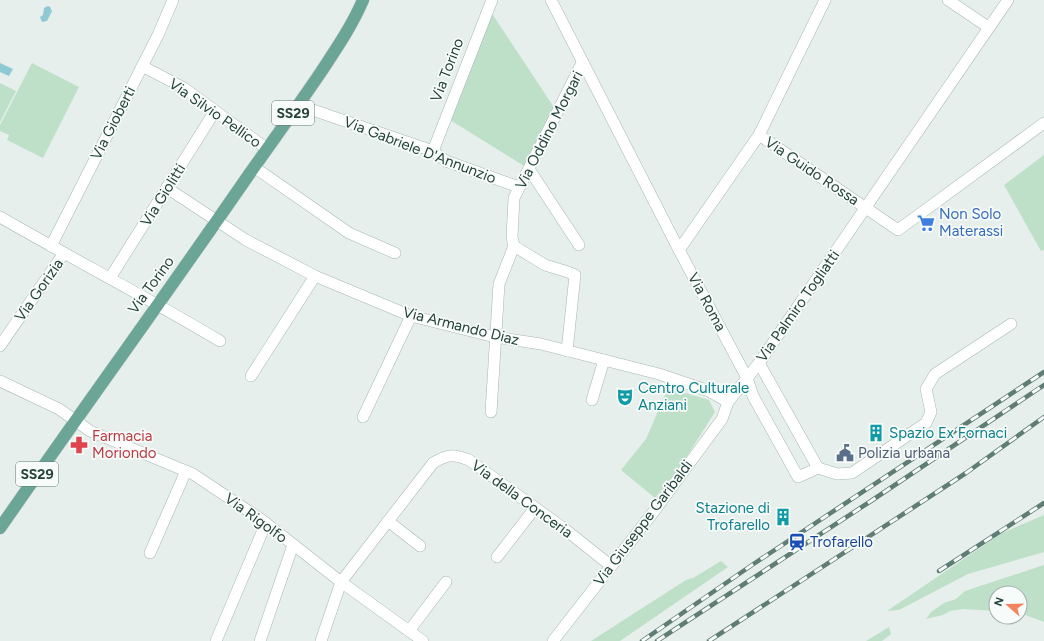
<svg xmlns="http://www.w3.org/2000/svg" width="1044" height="641" font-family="Figtree,sans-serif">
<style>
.green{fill:#bfe0c8}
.water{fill:#8ec9d4}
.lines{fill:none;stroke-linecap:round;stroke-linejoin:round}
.street-casing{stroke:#a8b8b2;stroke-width:12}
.primary-casing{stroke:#c2cac8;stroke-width:13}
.street{stroke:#fff;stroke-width:11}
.primary{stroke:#6aa596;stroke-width:12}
.rail-casing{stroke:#5f7d75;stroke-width:4.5}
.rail{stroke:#f7fbf9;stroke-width:3;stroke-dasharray:9;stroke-linecap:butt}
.labels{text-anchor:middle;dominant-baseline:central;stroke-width:3.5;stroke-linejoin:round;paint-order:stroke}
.shield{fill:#f7fbf9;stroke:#637a73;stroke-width:1}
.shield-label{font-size:14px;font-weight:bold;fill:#24423a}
.street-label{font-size:15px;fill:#24423a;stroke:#f7fbf9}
.shop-label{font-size:15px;fill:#366cbe;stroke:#f7fbf9;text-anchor:start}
.culture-label{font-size:15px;fill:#0d838f;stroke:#f7fbf9;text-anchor:start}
.health-label{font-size:15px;fill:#be3a42;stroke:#f7fbf9;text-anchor:start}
.service-label{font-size:15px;fill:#4e5e75;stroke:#f7fbf9;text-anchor:start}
.transit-label{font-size:15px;fill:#164399;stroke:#f7fbf9;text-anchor:start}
</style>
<rect width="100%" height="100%" fill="#e6efeb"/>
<g class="green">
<path d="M491,12L557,112L529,169L450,120Z"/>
<path d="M32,63L79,87L43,158L7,140L9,135L0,131V125Z"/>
<path d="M0,83L16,91L0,122Z"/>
<path d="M1044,155V250L1041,251L1004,185Z"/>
<path d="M668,388L709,400L715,412L680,467L655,498L621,470L646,439Z"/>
<path d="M1044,515V552L968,574L899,610L887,611L1002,533Z"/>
<path d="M721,561L728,567L620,641H591L686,580L693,578Z"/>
<path d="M1044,565V622L1020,613V593H996V611L963,609L950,611L943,615L926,619L931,612L944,603L956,599L965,591Z"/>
<path d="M889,627L891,634L882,641H866Z"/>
</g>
<g class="water">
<path d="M48,6L50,7L52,11L47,21L42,22L40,17L43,15L44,8Z"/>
<path d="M0,63L13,69L9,76L0,72Z"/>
</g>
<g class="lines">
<g class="street-casing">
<g id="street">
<path d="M551,0L679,250L747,378L753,396L798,477L818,468L759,363"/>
<path d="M948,0L988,27"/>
<path d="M142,66L184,88L267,149"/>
<path d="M298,105L433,151L446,161L519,187"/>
<path d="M759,135L898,230L1044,123"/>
<path d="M433,151L492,0"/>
<path d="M254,167L349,233L395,253"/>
<path d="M529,169L579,245"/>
<path d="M167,188L246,240L315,276L411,316L495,337L541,344L659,374L709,391L728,402"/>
<path d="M0,217C73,259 148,298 220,341"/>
<path d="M51,246L158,35L173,0"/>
<path d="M514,246L545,265L568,272L575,275L567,351"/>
<path d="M679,250L759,135L825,0"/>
<path d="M110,278L215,111"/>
<path d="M0,346L64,253"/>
<path d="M251,376L315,276"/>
<path d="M0,381L59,409L90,431L193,474L262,520L341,582L423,641"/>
<path d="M592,400L604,360"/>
<path d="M491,412L499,284L514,246L512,237L514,198L582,63"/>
<path d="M363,417L411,316"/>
<path d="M818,468L837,474L852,473L926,423L931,412L926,389L935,374L1011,324"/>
<path d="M388,521L420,546"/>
<path d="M150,553L186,471"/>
<path d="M497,557L535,508"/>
<path d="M409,631L446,582"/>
<path d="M216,641L266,523"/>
<path d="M260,641L293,545"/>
<path d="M321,641L341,582L433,463C448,454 453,454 469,460L566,530L611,566"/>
<path d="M553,641L655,510L722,419L728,402L759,363L1008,0"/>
</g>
</g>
<g class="primary-casing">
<path id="primary" d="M0,528C83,409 168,292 250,173C274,139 298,106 321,72C336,49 352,26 363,0"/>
</g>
<use href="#street" class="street"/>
<use href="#primary" class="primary"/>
<g class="rail-casing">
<g id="rail">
<path d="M939,571L1044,503"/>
<path d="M642,641L752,565L1044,372"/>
<path d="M657,641L871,501L1044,385"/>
<path d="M709,641L966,473L1044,417"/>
</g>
</g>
<use href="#rail" class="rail"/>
</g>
<defs>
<g id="supermarket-bare" transform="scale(1.38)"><path d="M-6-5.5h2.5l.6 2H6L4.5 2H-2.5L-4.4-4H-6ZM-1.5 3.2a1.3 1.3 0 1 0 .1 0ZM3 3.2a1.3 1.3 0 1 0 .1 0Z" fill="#3f7fe0" stroke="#f7fbf9" stroke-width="2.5" paint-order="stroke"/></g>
<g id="theatre-bare" transform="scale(1.38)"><path d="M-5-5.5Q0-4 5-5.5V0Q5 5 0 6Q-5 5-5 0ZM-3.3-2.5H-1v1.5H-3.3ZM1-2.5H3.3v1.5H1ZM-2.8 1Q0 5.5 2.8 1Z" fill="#0f9aa8" stroke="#f7fbf9" stroke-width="2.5" paint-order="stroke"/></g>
<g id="building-bare" transform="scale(1.38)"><path d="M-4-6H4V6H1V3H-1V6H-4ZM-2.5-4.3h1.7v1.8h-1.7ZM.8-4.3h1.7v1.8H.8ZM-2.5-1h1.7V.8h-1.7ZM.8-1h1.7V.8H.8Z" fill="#0f9aa8" stroke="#f7fbf9" stroke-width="2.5" paint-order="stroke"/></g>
<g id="pharmacy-bare" transform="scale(1.38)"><path d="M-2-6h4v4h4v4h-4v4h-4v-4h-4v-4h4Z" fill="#e0444e" stroke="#f7fbf9" stroke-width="2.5" paint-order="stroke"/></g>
<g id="civic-bare" transform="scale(1.38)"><path d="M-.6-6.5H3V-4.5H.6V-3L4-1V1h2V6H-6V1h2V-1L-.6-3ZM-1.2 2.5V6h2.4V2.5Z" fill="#5c6f8a" stroke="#f7fbf9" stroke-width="2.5" paint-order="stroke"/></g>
<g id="station-bare" transform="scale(1.38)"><path d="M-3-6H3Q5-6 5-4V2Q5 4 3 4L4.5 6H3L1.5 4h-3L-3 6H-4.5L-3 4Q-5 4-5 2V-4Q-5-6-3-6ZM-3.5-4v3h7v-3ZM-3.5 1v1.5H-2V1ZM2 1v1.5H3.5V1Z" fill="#1a4fb4" stroke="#f7fbf9" stroke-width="2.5" paint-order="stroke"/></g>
</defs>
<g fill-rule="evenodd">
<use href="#supermarket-bare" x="926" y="223"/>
<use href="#theatre-bare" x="625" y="397"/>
<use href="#building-bare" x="876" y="433"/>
<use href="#pharmacy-bare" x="79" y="445"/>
<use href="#civic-bare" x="845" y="453"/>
<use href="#building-bare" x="783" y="517"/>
<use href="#station-bare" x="797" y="542"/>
</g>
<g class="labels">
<g class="shield">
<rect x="272" y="101" width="42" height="24" rx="3"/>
<rect x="16" y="462" width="42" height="24" rx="3"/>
</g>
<g class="shield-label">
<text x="293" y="113">SS29</text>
<text x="37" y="474">SS29</text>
</g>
<g class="street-label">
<text transform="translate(447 70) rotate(-69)">Via Torino</text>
<text transform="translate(215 113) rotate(35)">Via Silvio Pellico</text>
<text transform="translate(113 123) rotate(-63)">Via Gioberti</text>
<text transform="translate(549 130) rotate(-63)">Via Oddino Morgari</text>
<text transform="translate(420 150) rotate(21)">Via Gabriele D'Annunzio</text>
<text transform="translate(812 171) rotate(34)">Via Guido Rossa</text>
<text transform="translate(163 195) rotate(-58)">Via Giolitti</text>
<text transform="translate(151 285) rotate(-54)">Via Torino</text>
<text transform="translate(39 290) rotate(-55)">Via Gorizia</text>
<text transform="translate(707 302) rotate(62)">Via Roma</text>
<text transform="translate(798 306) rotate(-55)">Via Palmiro Togliatti</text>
<text transform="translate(461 326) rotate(14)">Via Armando Diaz</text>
<text transform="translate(522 499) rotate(36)">Via della Conceria</text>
<text transform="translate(256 518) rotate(36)">Via Rigolfo</text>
<text transform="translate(643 523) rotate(-53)">Via Giuseppe Garibaldi</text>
</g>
<g class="shop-label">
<text x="939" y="214">Non Solo<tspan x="939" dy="17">Materassi</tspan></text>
</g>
<g class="culture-label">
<text x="638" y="388">Centro Culturale<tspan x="638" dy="17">Anziani</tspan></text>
<text x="889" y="433">Spazio Ex Fornaci</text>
<text x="770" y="508" text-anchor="end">Stazione di<tspan x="770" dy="17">Trofarello</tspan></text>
</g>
<g class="health-label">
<text x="92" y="436">Farmacia<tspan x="92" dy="17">Moriondo</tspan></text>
</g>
<g class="service-label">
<text x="858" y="453">Polizia urbana</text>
</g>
<g class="transit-label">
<text x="810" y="542">Trofarello</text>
</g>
</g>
<g transform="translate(1008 605) rotate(290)"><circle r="19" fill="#f7fbf9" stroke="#a3b1ad"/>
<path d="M0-3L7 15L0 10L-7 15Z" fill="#f4845f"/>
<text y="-6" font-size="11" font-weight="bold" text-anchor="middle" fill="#24423a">N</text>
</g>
</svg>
